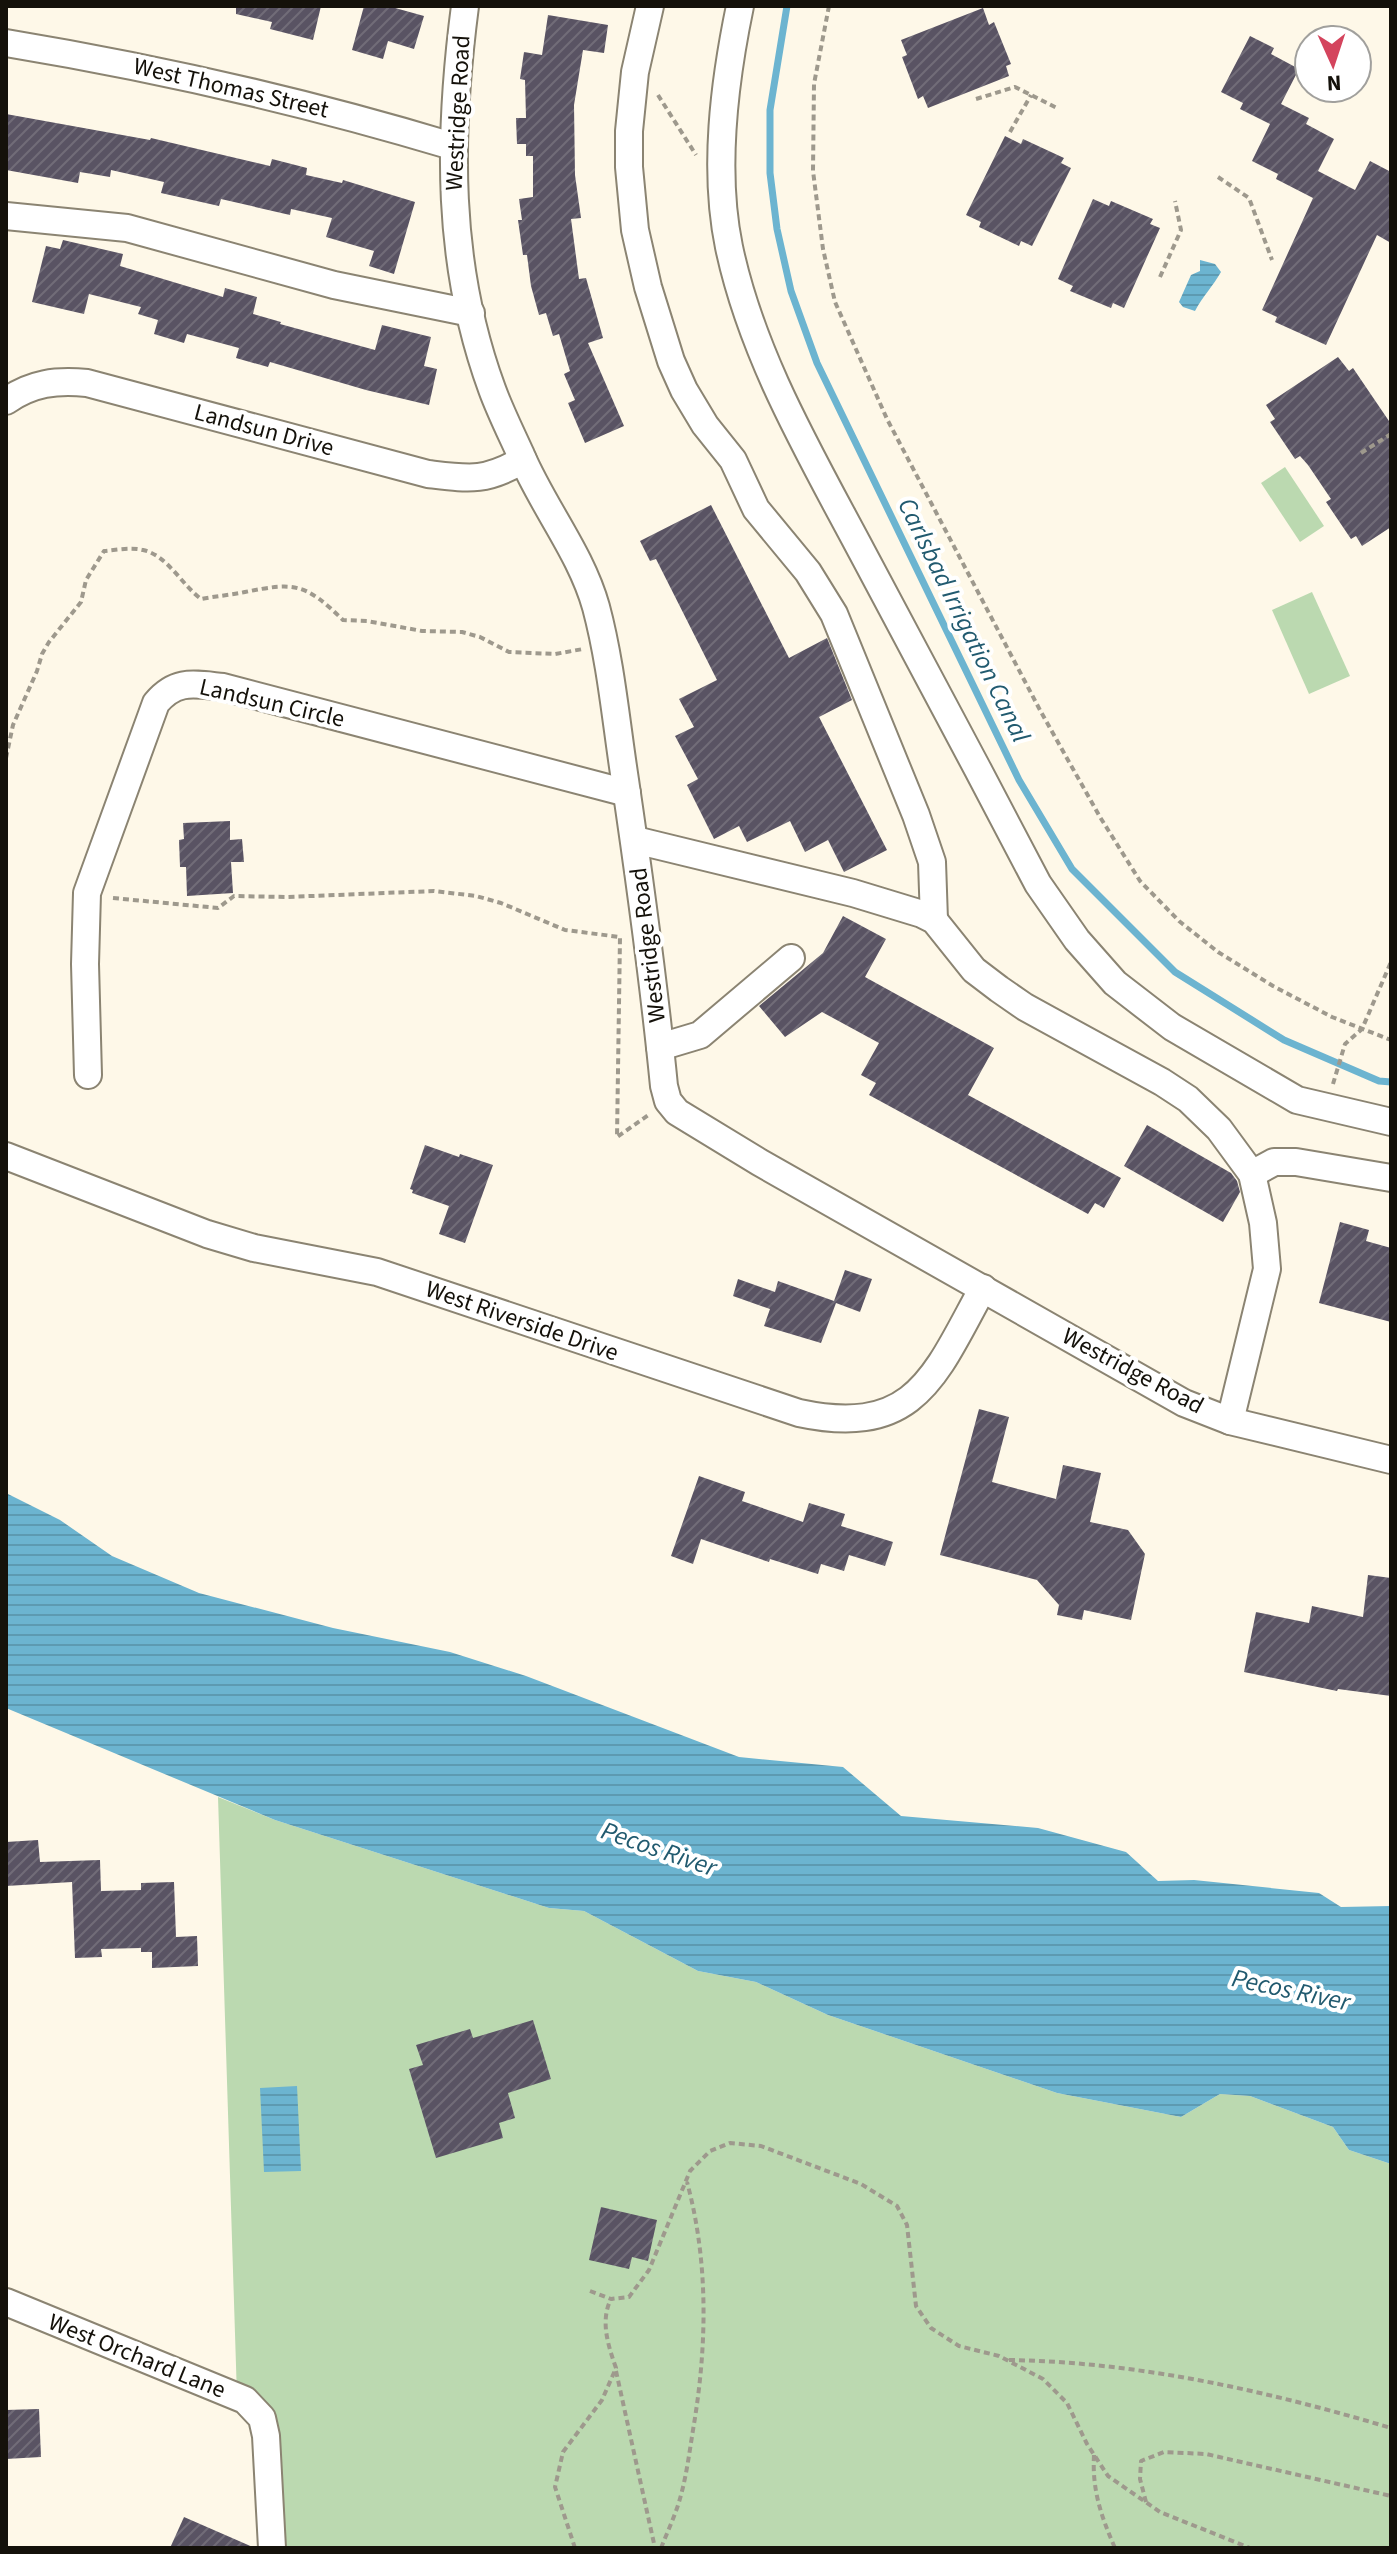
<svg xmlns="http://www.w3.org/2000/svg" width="1397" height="2554" font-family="'Source Sans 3',sans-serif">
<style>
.green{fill:#bbd9b0}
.water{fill:url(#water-rules)}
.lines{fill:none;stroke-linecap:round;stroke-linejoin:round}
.stream{stroke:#6cb4d0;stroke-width:7}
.building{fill:url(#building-hatch)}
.minor-casing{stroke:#8b8472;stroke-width:30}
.path{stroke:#9e998d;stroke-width:4;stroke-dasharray:6 4;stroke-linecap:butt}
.minor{stroke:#fff;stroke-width:26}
.labels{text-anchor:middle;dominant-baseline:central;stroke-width:8;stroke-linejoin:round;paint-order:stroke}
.street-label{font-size:24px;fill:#14110a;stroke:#fff}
.water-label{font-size:26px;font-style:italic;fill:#215a6f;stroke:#fff}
</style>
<defs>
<pattern id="water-rules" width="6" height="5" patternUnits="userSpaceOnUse" patternTransform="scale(2)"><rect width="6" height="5" fill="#6cb4d0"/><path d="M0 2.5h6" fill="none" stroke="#5d9ab1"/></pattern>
<pattern id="building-hatch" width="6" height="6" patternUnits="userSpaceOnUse" patternTransform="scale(2)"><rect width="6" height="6" fill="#595363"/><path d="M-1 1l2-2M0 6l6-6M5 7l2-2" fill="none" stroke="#716c78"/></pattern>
</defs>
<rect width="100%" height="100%" fill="#fef8e8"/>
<g class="green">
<path d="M1285,467L1324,526L1300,542L1261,483Z"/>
<path d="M1312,592L1350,676L1309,694L1272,610Z"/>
<path d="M218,1797L275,1820L549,1908L584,1911L698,1971L756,1982L828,2015L1057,2093L1181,2117L1220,2094L1250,2096L1333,2127L1349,2150L1391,2164V2548H272L266,2436L237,2397Z"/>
</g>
<g class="water">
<path d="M1200,260L1215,264L1221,272C1213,286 1203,296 1195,311L1183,307L1179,302L1191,275L1200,271Z"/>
<path d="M6,1493L60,1520L112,1556L199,1593L333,1628L450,1652L526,1676L739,1757L843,1767L901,1816L1038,1828L1126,1852L1158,1881L1194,1880L1319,1893L1341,1907L1391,1906V2164L1349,2150L1333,2127L1250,2096L1220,2094L1181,2117L1057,2093L828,2015L756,1982L698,1971L584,1911L549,1908L275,1820L6,1708Z"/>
<path d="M297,2086L301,2171L264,2172L260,2088Z"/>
</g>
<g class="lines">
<path class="stream" d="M787,6L770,110V173L777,229L791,291L817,363L1019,780L1072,869L1175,972L1284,1040L1379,1081L1391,1082"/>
</g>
<g class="building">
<path d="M236,6H321L313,40L270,29L272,22L236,14Z"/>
<path d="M364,6H388L424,16L414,49L388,41L383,59L352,50Z"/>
<path d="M983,8L989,25L994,22L1011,64L1006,66L1009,76L928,108L923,96L918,99L902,57L907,55L901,40Z"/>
<path d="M548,15L608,25L604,53L583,50L574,105L575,175L581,218L571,219L579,279L586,278L603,338L588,343L624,426L585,443L568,403L575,400L564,374L570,371L559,334L553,336L546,313L539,315L531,286L527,255H523L518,220H522L519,199L533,197V156H526V144H517L516,118H526L525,80L520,79L524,52L542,55Z"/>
<path d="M1250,36L1274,48L1271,54L1299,69L1281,104L1309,118L1306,124L1334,139L1318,171L1355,190L1370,161L1391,172V243L1377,235L1326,345L1275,322L1277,317L1262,310L1313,198L1276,179L1278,174L1252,161L1270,124L1240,109L1243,103L1221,92Z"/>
<path d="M6,114L150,140L151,138L270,166L272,159L307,168L306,175L342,183L343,180L415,202L394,274L369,266L374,251L326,237L332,218L291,209L290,215L221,199L219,206L161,193L164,182L111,170L110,177L80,172L78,183L6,170Z"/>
<path d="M1005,136L1021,144L1023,139L1064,158L1061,163L1071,168L1032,246L1021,241L1019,246L979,227L981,222L966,215Z"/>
<path d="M1093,199L1109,206L1111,201L1153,219L1150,224L1160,228L1124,308L1113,303L1111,308L1070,291L1073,286L1058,279Z"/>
<path d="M63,240L123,254L120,266L223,297L225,288L257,297L253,314L281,322L280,324L375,350L382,325L431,337L424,366L437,369L429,405L366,390L270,362L268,367L236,358L239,348L187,334L184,343L154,334L158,320L138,314L141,307L89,294L84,314L32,302L46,246L60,249Z"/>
<path d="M1338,357L1349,371L1353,368L1391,424V527L1362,546L1356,536L1351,539L1326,502L1331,499L1308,465L1300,456L1295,459L1270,422L1275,419L1266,405Z"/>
<path d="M711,505L789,658L827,638L852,700L819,717L887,850L844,872L828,840L805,852L790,821L747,842L739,826L714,839L687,785L698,779L675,736L694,727L679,699L717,680L656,559L650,561L640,541Z"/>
<path d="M230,821V840L242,839L244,862H231L233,893L187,896L186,867H180L179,840L184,839L183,823Z"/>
<path d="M843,916L886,939L865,977L994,1048L968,1095L1121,1178L1104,1208L1095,1203L1088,1214L869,1095L876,1083L861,1075L879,1043L822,1012L785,1037L759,1006L823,953Z"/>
<path d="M1147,1125L1231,1173L1237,1181L1240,1192L1223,1222L1124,1166Z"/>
<path d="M425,1145L459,1157L460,1154L493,1165L465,1243L439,1234L449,1206L412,1193L413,1190L410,1189Z"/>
<path d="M1340,1222L1369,1230L1366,1241L1391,1248V1322L1319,1303Z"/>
<path d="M845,1270L872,1279L860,1312L836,1303L821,1343L764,1326L770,1309L733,1296L738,1279L775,1292L778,1281L834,1301Z"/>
<path d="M979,1409L1009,1417L992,1482L1056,1499L1063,1465L1101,1473L1090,1522L1128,1530L1145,1554L1131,1620L1084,1610L1082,1620L1057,1615L1059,1605L1037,1580L940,1555Z"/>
<path d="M699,1476L745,1492L742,1501L803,1522L809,1503L845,1514L841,1526L893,1542L885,1566L849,1555L844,1571L821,1564L818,1574L770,1559L769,1562L701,1539L693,1564L671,1556Z"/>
<path d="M1368,1575L1391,1578V1696L1338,1689L1337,1691L1244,1672L1256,1612L1309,1623L1312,1606L1363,1617Z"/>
<path d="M38,1840L40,1862L100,1860L101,1891L141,1890V1883L174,1882L176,1937L197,1936L198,1966L152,1968V1952H141V1948L101,1949L102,1957L75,1958L72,1882L6,1886V1842Z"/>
<path d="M533,2020L551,2079L508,2093L515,2118L499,2123L503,2138L436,2158L409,2069L423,2065L416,2045L470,2029L473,2038Z"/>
<path d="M601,2207L657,2220L648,2261L632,2257L629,2269L589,2260Z"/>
<path d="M39,2409L41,2457L6,2459V2410Z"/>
<path d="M184,2517L255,2548H170Z"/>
</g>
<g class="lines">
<g class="minor-casing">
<g id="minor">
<path d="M465,6C448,136 446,264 492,389C500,411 511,433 521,455C543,507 581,553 596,607C611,663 616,722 625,780C640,882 654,984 664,1086L668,1101L677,1112L759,1162L1184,1403L1230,1421L1391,1460"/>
<path d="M650,6L635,72L629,131V167L635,230L648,287L671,361L684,390L705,425L733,460L756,509L808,572L834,614L916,815L932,862L934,920"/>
<path d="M740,6C724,83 713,170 729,247C752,356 810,454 862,552C921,662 980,773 1038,884L1077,940L1115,983L1172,1027L1297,1100L1391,1122"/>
<path d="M6,43C157,68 306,102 452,146"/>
<path d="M6,216L127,228L334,285L471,313"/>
<path d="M6,401C32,383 56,380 87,383L428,474C470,479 485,482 523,460"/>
<path d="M635,840L853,893L922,914L934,920L974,970L999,989L1025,1007L1162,1082L1188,1099L1219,1129L1252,1174L1263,1223L1267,1269L1230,1421"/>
<path d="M660,1047L700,1035L791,958"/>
<path d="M88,1075L85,964L87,893L156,703C176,679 194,684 223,687L627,793"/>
<path d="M6,1156L207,1234L254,1248L377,1272L799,1413C916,1438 935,1375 983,1288"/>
<path d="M1252,1174L1274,1162H1296L1391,1178"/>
<path d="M6,2302L245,2400L262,2418L266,2436L272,2548"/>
</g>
</g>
<g class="path">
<path d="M829,6L814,84L813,171L823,249L835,302L887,419L1041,712L1100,817L1140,881L1179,921L1218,952L1273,986L1332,1017L1391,1040"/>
<path d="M658,95L696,155"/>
<path d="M976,99L1015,87L1059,109"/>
<path d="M1010,132L1031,95"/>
<path d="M1218,177L1249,198L1272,260"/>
<path d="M1160,277L1181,230L1175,201"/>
<path d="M1361,453L1391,434"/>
<path d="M6,758L13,725L37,671L42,654L49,642L81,602L86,580L104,551C116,550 130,547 143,550C167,555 182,585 201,599C216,596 231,595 245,592C295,582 305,583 343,620L367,621L422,631L462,632L480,637L509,652L555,654L583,649"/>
<path d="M113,898L218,908L234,896L287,897L434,891L476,896L501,903L565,930L620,937L617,1137L650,1114"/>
<path d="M1333,1084L1345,1044L1362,1029L1391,962"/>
<path d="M590,2291L611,2299L629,2297L649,2270L690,2171L710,2151L730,2143L761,2146L861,2184L897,2206L907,2225L916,2306L931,2328L959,2346L999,2356L1043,2379L1067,2403L1087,2444L1108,2476L1160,2512L1250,2548"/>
<path d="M1009,2360C1138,2362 1268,2391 1391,2428"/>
<path d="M616,2371L655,2548"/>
<path d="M1094,2455C1092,2490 1101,2516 1115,2548"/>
<path d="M1146,2502L1140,2479L1141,2461L1164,2452L1206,2454L1391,2496"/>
<path d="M575,2548L555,2487L563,2452L602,2400L616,2368C608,2345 600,2321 611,2299"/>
<path d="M661,2548C667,2533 674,2518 679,2502C686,2479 689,2455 693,2430C707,2348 709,2263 687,2182"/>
</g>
<use href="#minor" class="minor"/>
</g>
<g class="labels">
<g class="street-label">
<text transform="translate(231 88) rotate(13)">West Thomas Street</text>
<text transform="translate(458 113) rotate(-87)">Westridge Road</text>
<text transform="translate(264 430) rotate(15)">Landsun Drive</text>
<text transform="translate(272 703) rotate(13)">Landsun Circle</text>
<text transform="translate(648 945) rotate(-97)">Westridge Road</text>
<text transform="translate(522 1321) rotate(19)">West Riverside Drive</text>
<text transform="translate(1133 1371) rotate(28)">Westridge Road</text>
<text transform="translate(137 2356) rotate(22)">West Orchard Lane</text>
</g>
<g class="water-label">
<text transform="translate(964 620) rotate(64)">Carlsbad Irrigation Canal</text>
<text transform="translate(659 1849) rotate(19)">Pecos River</text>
<text transform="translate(1291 1990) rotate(12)">Pecos River</text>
</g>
</g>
<rect width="1397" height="2554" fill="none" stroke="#14110a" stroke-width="16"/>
<g transform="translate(1333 64) rotate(177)"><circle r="38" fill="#ffffff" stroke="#a1a09d" stroke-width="2"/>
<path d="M0-6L14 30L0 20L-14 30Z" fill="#d4445d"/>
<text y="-12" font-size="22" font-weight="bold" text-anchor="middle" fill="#14110a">N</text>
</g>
</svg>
